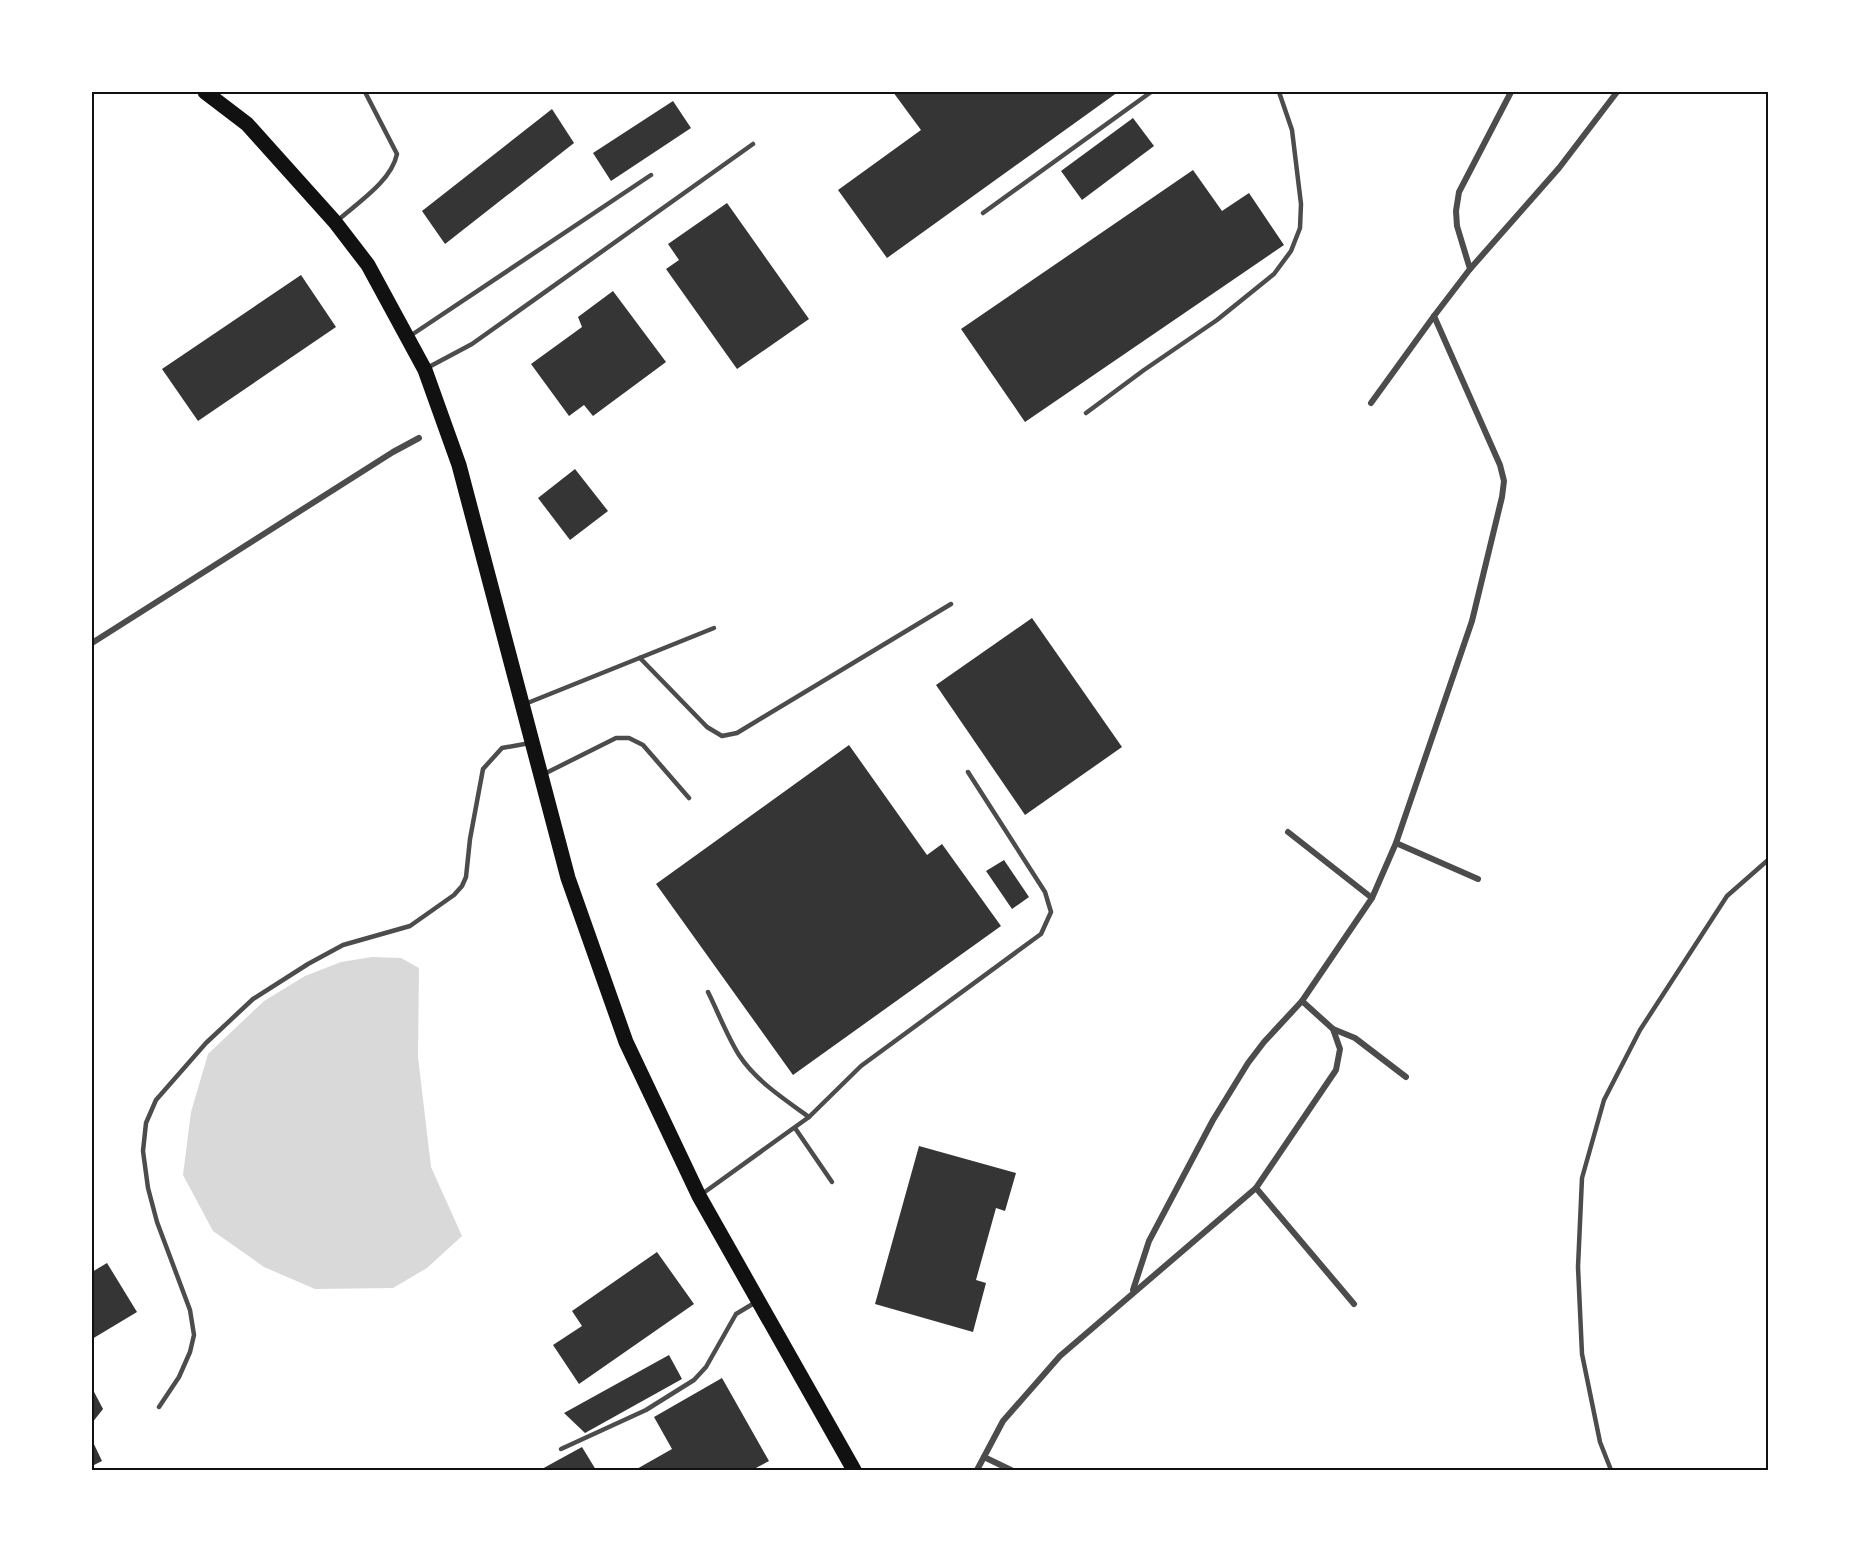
<svg xmlns="http://www.w3.org/2000/svg" width="1860" height="1562" font-family="'DM Sans',sans-serif">
<style>
.water{fill:#d9d9d9}
.building{fill:#353535}
.lines{fill:none;stroke-linecap:round;stroke-linejoin:round}
.service{stroke:#4c4c4c;stroke-width:4.5}
.minor{stroke:#4c4c4c;stroke-width:6}
.primary{stroke:#111;stroke-width:15}
.neatline{fill:none;stroke:#111;stroke-width:2}
</style>
<rect width="100%" height="100%" fill="#fff"/>
<path class="water" d="M372,957L401,958L419,968L418,1057L431,1167L462,1236L427,1268L393,1288L315,1289L264,1267L213,1231L183,1175L191,1112L208,1054L264,1001L305,976L341,962Z"/>
<g class="building">
<path d="M893,92H1118L887,258L838,190L921,130Z"/>
<path d="M673,101L691,128L611,181L593,153Z"/>
<path d="M552,109L574,143L445,244L422,211Z"/>
<path d="M1133,118L1154,146L1082,200L1061,171Z"/>
<path d="M1193,170L1222,211L1249,193L1284,245L1025,422L961,329Z"/>
<path d="M727,203L809,319L737,369L666,269L679,260L668,244Z"/>
<path d="M301,275L336,327L198,421L162,369Z"/>
<path d="M613,291L666,362L593,416L584,405L569,416L531,364L582,327L578,317Z"/>
<path d="M575,469L608,511L570,540L538,498Z"/>
<path d="M1032,618L1122,747L1025,815L936,685Z"/>
<path d="M849,745L927,855L942,844L1001,926L793,1075L656,884Z"/>
<path d="M1004,860L1029,897L1012,909L986,871Z"/>
<path d="M919,1146L1016,1173L1005,1211L996,1208L976,1280L986,1283L973,1332L875,1304Z"/>
<path d="M657,1252L694,1304L579,1384L553,1345L582,1326L572,1311Z"/>
<path d="M107,1263L137,1312L92,1339V1272Z"/>
<path d="M669,1355L682,1379L585,1433L564,1413Z"/>
<path d="M722,1378L769,1461L752,1470H635L672,1449L654,1417Z"/>
<path d="M92,1388L103,1409L92,1423Z"/>
<path d="M92,1440L102,1461L92,1466Z"/>
<path d="M582,1447L596,1470H540Z"/>
</g>
<g class="lines">
<g class="service">
<path d="M983,213L1151,92"/>
<path d="M337,221C357,203 391,182 397,154L365,92"/>
<path d="M410,336L651,175"/>
<path d="M427,368L472,344L753,144"/>
<path d="M1086,413L1144,370L1217,320L1274,274L1291,251L1300,228L1301,204L1292,130L1279,92"/>
<path d="M640,658L707,727L722,736L737,733L951,604"/>
<path d="M525,704L714,628"/>
<path d="M544,774L616,738H629L643,745L689,798"/>
<path d="M708,992C718,1012 727,1036 739,1055C756,1081 784,1099 809,1117"/>
<path d="M795,1128L832,1182"/>
<path d="M702,1194L809,1117L861,1066L1041,934L1051,912L1045,892L968,772"/>
<path d="M159,1407L179,1377L190,1352L194,1335L190,1310L157,1222L148,1188L143,1151L146,1123L156,1100L206,1043L253,999L308,964L343,945L410,926L454,895L462,886L466,877L470,839L483,769L502,748L530,743"/>
<path d="M561,1449L646,1410L694,1380L706,1367L736,1314L756,1302"/>
<path d="M1611,1470L1600,1442L1582,1354L1578,1267L1582,1178L1604,1100L1640,1030L1727,896L1768,860"/>
</g>
<g class="minor">
<path d="M1470,269L1559,168L1617,92"/>
<path d="M1371,403L1434,316"/>
<path d="M92,643L393,452L419,438"/>
<path d="M1288,832L1372,898"/>
<path d="M1396,843L1478,879"/>
<path d="M1333,1029L1355,1038L1406,1077"/>
<path d="M1256,1188L1354,1304"/>
<path d="M1133,1290L1149,1241L1213,1120L1248,1063L1264,1042L1302,1001"/>
<path d="M984,1457L1011,1470"/>
<path d="M977,1470L1003,1421L1060,1356L1256,1188L1336,1070L1340,1049L1333,1029L1302,1001L1372,898L1396,843L1472,621L1502,497L1504,481L1500,465L1434,316L1470,269L1457,226L1456,211L1459,192L1511,92"/>
</g>
<path class="primary" d="M205,92L247,124L335,222L368,265L425,370L459,465L568,878L626,1042L699,1196L854,1470"/>
</g>
<rect width="1860" height="1562" fill="none" stroke="#ffffff" stroke-width="186"/>
<rect x="93" y="93" width="1674" height="1376" class="neatline"/>
</svg>
